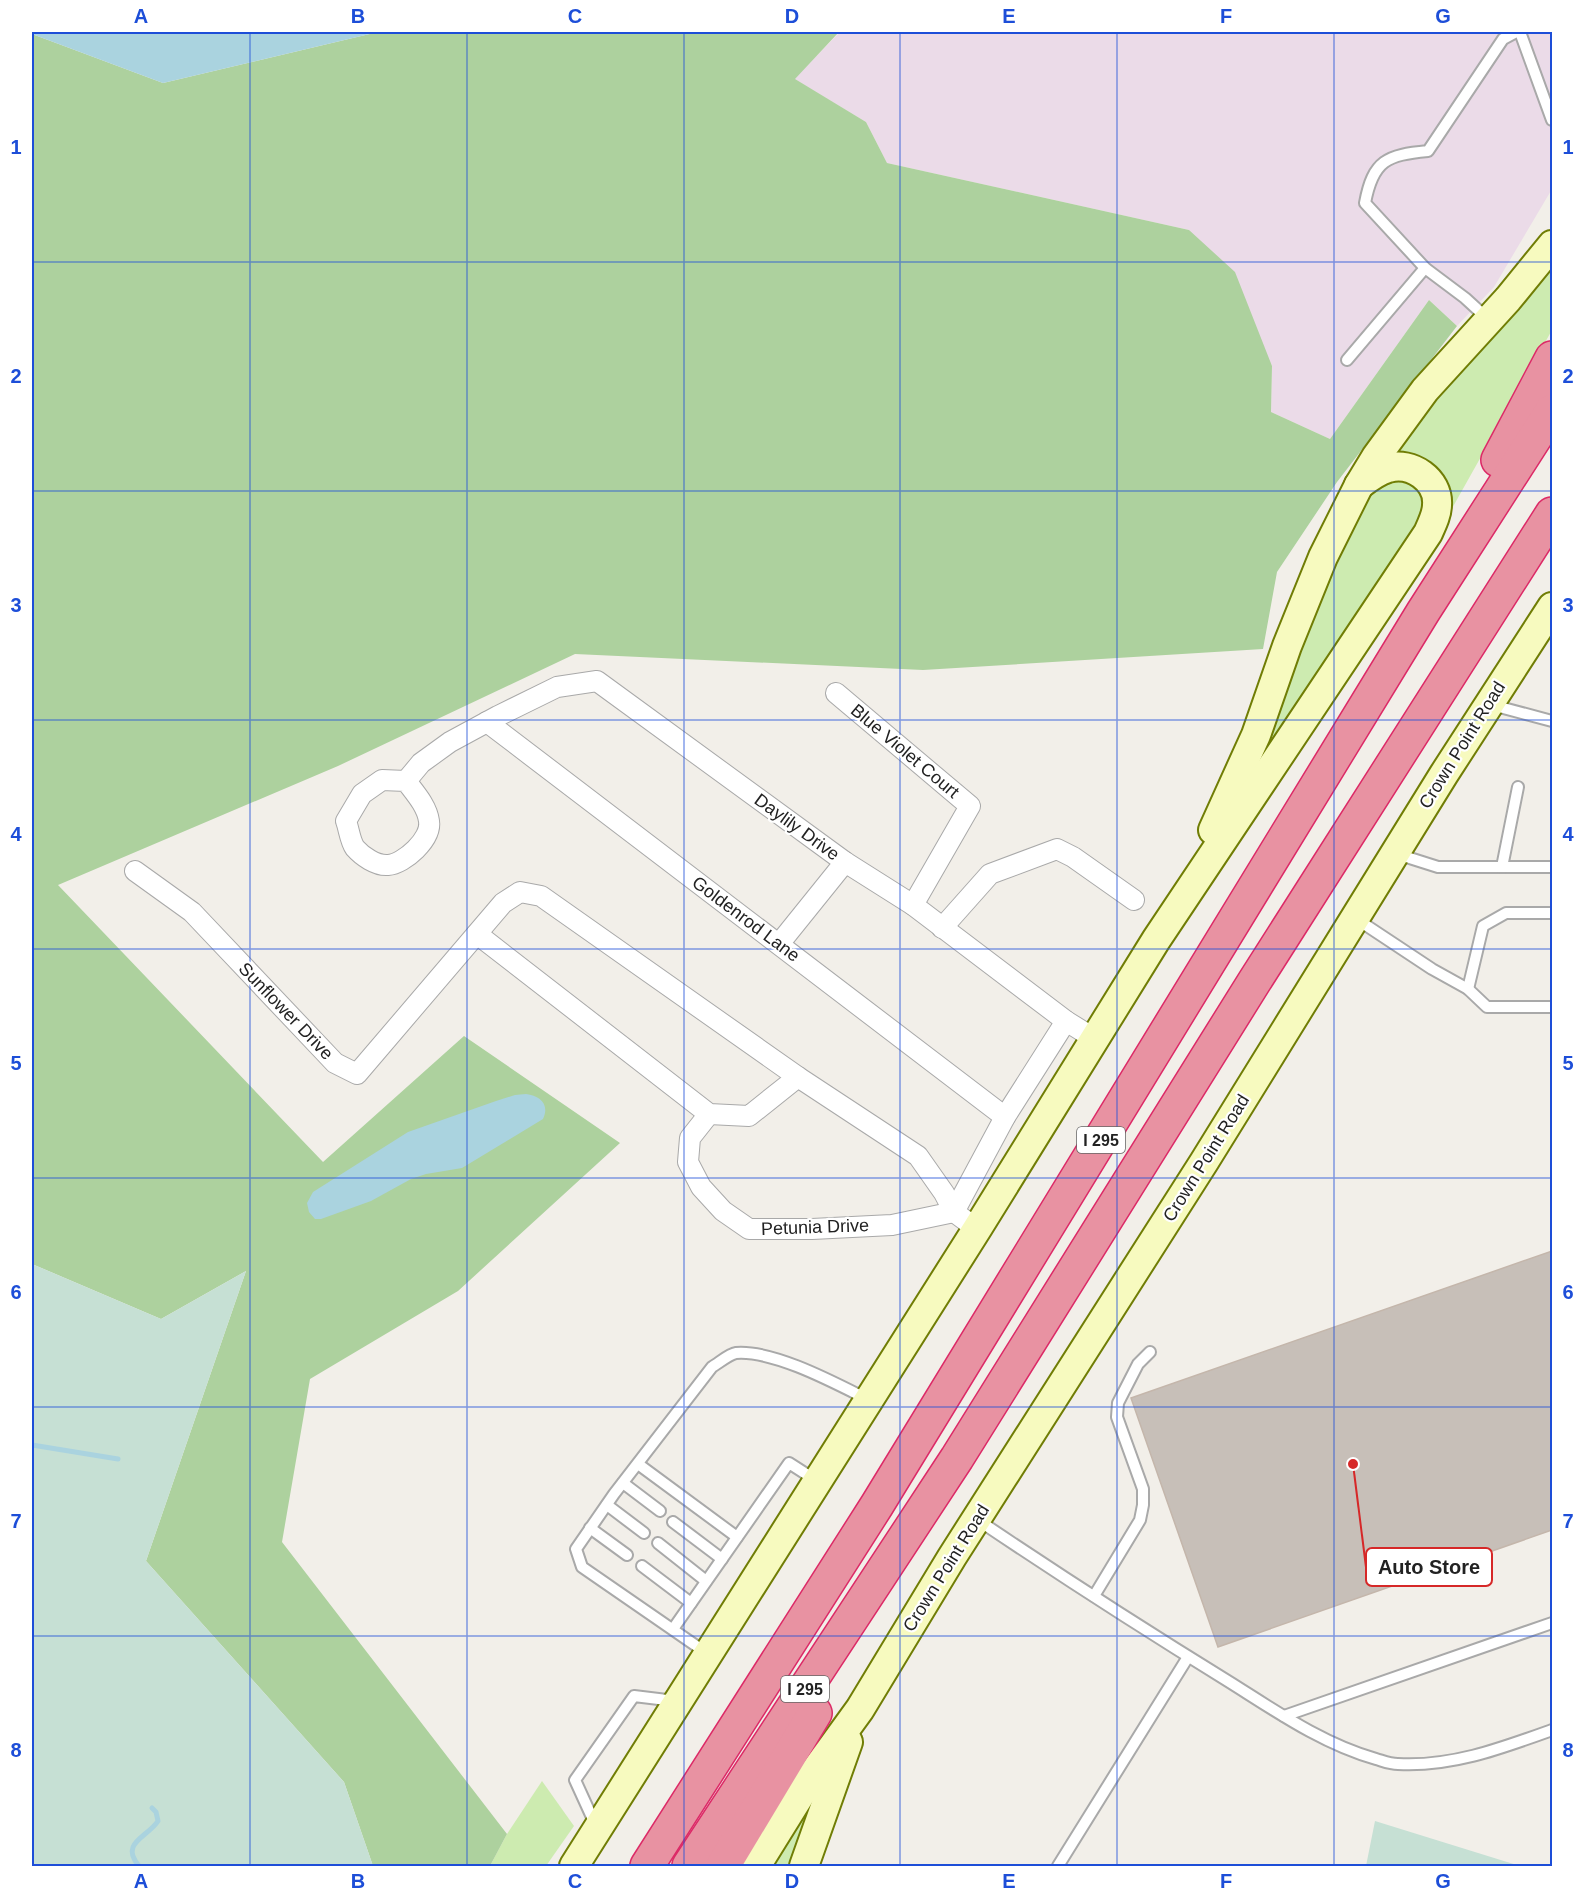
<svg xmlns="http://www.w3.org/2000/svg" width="1584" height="1898" font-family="Arial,sans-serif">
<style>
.industrial{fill:#ebdbe8}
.grass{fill:#cdebb0}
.forest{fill:#add19e}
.wetland{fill:#c6e0d4}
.water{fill:#aad3df}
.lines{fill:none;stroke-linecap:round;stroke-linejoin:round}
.stream{stroke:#aad3df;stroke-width:5}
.building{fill:#c7bfb8;stroke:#c4b6ab;stroke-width:1.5}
.lane-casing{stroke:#a9a9a9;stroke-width:14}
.street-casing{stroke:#a9a9a9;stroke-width:22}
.secondary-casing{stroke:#707d05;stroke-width:32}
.highway-casing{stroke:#dc2a67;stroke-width:36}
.lane{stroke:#fff;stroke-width:10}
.street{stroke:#fff;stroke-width:20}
.secondary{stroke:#f7fabf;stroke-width:28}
.highway{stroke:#e892a2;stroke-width:33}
.grid{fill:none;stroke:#1d4ed8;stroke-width:1.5;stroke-opacity:0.55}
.labels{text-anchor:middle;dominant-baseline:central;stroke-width:4.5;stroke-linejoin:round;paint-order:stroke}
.shield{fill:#fff;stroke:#646464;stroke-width:1.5}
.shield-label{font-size:16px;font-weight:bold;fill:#222}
.street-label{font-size:18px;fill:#222;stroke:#fff}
.leader{fill:none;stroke:#d62828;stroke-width:2}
.callout-dot{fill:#d62828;stroke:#fff;stroke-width:2}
.callout{fill:#fff;stroke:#d62828;stroke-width:2}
.callout-label{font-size:20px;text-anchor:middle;font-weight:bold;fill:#222}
.neatline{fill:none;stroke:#1d4ed8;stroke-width:2}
.grid-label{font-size:20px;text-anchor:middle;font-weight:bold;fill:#1d4ed8}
</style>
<rect width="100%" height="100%" fill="#f2efe9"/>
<path class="industrial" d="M840,32H1552V189L1494,287L1457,326L1429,300L1330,439L1271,412L1272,366L1189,230L887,163L866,122L794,79Z"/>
<g class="grass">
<path d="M1552,259V330L1450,512L1445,477L1429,460L1388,452Z"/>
<path d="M1390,476L1416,484L1427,502L1414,537L1249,776L1298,637L1371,489Z"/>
<path d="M542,1781L574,1826L546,1866H490L507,1834Z"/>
<path d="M816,1790L793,1866H769Z"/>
</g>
<path class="forest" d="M378,32H839L795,79L866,122L887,163L1189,230L1235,272L1272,366L1271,412L1330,439L1429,300L1457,326L1337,482L1277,572L1263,649L923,670L575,654L338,766L58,885L323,1162L464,1036L620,1143L458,1291L310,1379L282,1542L507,1834L490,1866H373L344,1782L146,1561L246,1271L161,1319L32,1264V34L163,83Z"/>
<g class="wetland">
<path d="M32,1264L161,1319L246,1271L146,1561L344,1782L373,1866H32Z"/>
<path d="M1375,1821L1520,1866H1366Z"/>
</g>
<g class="water">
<path d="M32,32H378L163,83L32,34Z"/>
<path d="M526,1094C540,1096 550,1104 543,1119L462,1168L426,1174L411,1179L371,1201L321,1219H315L309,1212L307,1203L313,1192L408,1132L496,1101L515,1095Z"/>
</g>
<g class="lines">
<g class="stream">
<path d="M32,1445L118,1459"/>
<path d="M139,1866C119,1843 148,1837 158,1821L156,1812L152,1808"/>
</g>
</g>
<path class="building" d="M1552,1251V1530L1218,1647L1131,1398Z"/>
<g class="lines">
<g class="lane-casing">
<g id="lane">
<path d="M1520,32L1552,120"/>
<path d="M1489,320L1465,298L1425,268L1365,203C1373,160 1387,155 1428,151L1503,39L1516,32"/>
<path d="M1347,360L1425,268"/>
<path d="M1492,705L1552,721"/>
<path d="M1397,854L1438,867H1552"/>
<path d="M1502,867L1518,787"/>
<path d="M1355,918L1432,969L1468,989L1487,1007H1552"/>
<path d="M1468,989L1483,926L1506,913H1552"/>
<path d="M638,1464L737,1537"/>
<path d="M623,1483L660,1511"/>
<path d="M607,1505L644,1533"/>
<path d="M978,1520C1061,1576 1145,1630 1231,1683C1277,1712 1323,1744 1376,1759C1383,1761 1390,1764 1398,1764C1452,1767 1502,1748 1552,1730"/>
<path d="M673,1522L722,1559"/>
<path d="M590,1528L627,1555"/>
<path d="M658,1543L706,1581"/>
<path d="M642,1566L691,1603"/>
<path d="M1094,1596L1140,1520L1143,1505V1489L1117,1417L1118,1403L1138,1364L1150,1352"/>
<path d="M673,1629L789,1463L817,1481"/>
<path d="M708,1654L582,1567L576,1549L614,1494L712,1367C719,1363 729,1354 736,1353C774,1350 835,1383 869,1400"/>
<path d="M1284,1716L1552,1623"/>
<path d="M596,1826L575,1780L634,1696L675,1701"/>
<path d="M1058,1866L1188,1657"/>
</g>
</g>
<g class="street-casing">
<g id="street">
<path d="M836,693L970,806L913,905"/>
<path d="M487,722L1005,1117"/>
<path d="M382,780L406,781C415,793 427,806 429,821C432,839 404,864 388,865C376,866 362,856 355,848C350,841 349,829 346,821L362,794Z"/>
<path d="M406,781L421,763L450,742L498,716L557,687L597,681L845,862L913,905L1066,1021L1095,1039"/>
<path d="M135,871L192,912L335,1063L357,1074L503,903L520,892L541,896L798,1077L918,1156L944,1193L954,1212L977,1229"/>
<path d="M942,928L990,874L1057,849L1073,857L1134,900"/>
<path d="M477,934L709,1114L749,1116L798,1077"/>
<path d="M779,944L845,862"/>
<path d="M709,1114L690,1138L688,1162L701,1187L723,1211L749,1229H812L892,1225L954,1212L1005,1117L1066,1021"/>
</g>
</g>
<g class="secondary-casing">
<g id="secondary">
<path d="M1213,830L1256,735L1287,646L1323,557L1359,485L1376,457L1425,390L1508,299L1552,245"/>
<path d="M574,1866L977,1229L1156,940L1428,533C1432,524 1437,514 1437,505C1439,480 1411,461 1388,468C1377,471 1368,478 1359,485"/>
<path d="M756,1866L815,1771L860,1709L952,1557L1204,1162L1444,774L1552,607"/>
<path d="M804,1866L848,1742"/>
</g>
</g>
<g class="highway-casing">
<g id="highway">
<path d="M1498,460L1552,358"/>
<path d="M647,1866L877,1505L1423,612L1552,411"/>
<path d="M689,1866L957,1458L1254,982L1552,514"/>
<path d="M723,1866L815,1713"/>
</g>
</g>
<use href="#lane" class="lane"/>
<use href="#street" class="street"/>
<use href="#secondary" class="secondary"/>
<use href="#highway" class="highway"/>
</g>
<path class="grid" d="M250,32V1866M467,32V1866M684,32V1866M900,32V1866M1117,32V1866M1334,32V1866M32,262H1552M32,491H1552M32,720H1552M32,949H1552M32,1178H1552M32,1407H1552M32,1636H1552"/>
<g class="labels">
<g class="shield">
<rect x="1077" y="1127" width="48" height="26" rx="4.5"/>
<rect x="781" y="1676" width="48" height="26" rx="4.5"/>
</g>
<g class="shield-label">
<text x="1101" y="1140">I 295</text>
<text x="805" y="1689">I 295</text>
</g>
<g class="street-label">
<text transform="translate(1462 745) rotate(-58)">Crown Point Road</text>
<text transform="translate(905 751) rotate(40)">Blue Violet Court</text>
<text transform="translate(797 827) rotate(36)">Daylily Drive</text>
<text transform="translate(746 919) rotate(37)">Goldenrod Lane</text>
<text transform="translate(286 1011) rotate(46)">Sunflower Drive</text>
<text transform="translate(1206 1158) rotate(-58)">Crown Point Road</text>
<text transform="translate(815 1227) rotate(-2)">Petunia Drive</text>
<text transform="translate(946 1568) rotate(-58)">Crown Point Road</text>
</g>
</g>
<path class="leader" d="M1353 1464L1366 1567"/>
<circle class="callout-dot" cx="1353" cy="1464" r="6"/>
<rect class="callout" x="1366" y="1548" width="126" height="38" rx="6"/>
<g class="callout-label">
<text x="1429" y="1574">Auto Store</text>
</g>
<rect width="1584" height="1898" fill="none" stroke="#ffffff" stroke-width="66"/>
<rect x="33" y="33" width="1518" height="1832" class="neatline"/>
<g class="grid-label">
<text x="141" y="23">A</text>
<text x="358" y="23">B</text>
<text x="575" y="23">C</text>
<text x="792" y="23">D</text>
<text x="1009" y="23">E</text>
<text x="1226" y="23">F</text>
<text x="1443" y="23">G</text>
<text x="16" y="154">1</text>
<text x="1568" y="154">1</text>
<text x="16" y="383">2</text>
<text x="1568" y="383">2</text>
<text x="16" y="612">3</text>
<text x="1568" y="612">3</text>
<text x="16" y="841">4</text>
<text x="1568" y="841">4</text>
<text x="16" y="1070">5</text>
<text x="1568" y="1070">5</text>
<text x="16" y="1299">6</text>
<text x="1568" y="1299">6</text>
<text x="16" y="1528">7</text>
<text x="1568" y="1528">7</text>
<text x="16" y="1757">8</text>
<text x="1568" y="1757">8</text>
<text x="141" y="1888">A</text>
<text x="358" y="1888">B</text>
<text x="575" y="1888">C</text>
<text x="792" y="1888">D</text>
<text x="1009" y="1888">E</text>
<text x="1226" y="1888">F</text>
<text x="1443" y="1888">G</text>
</g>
</svg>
